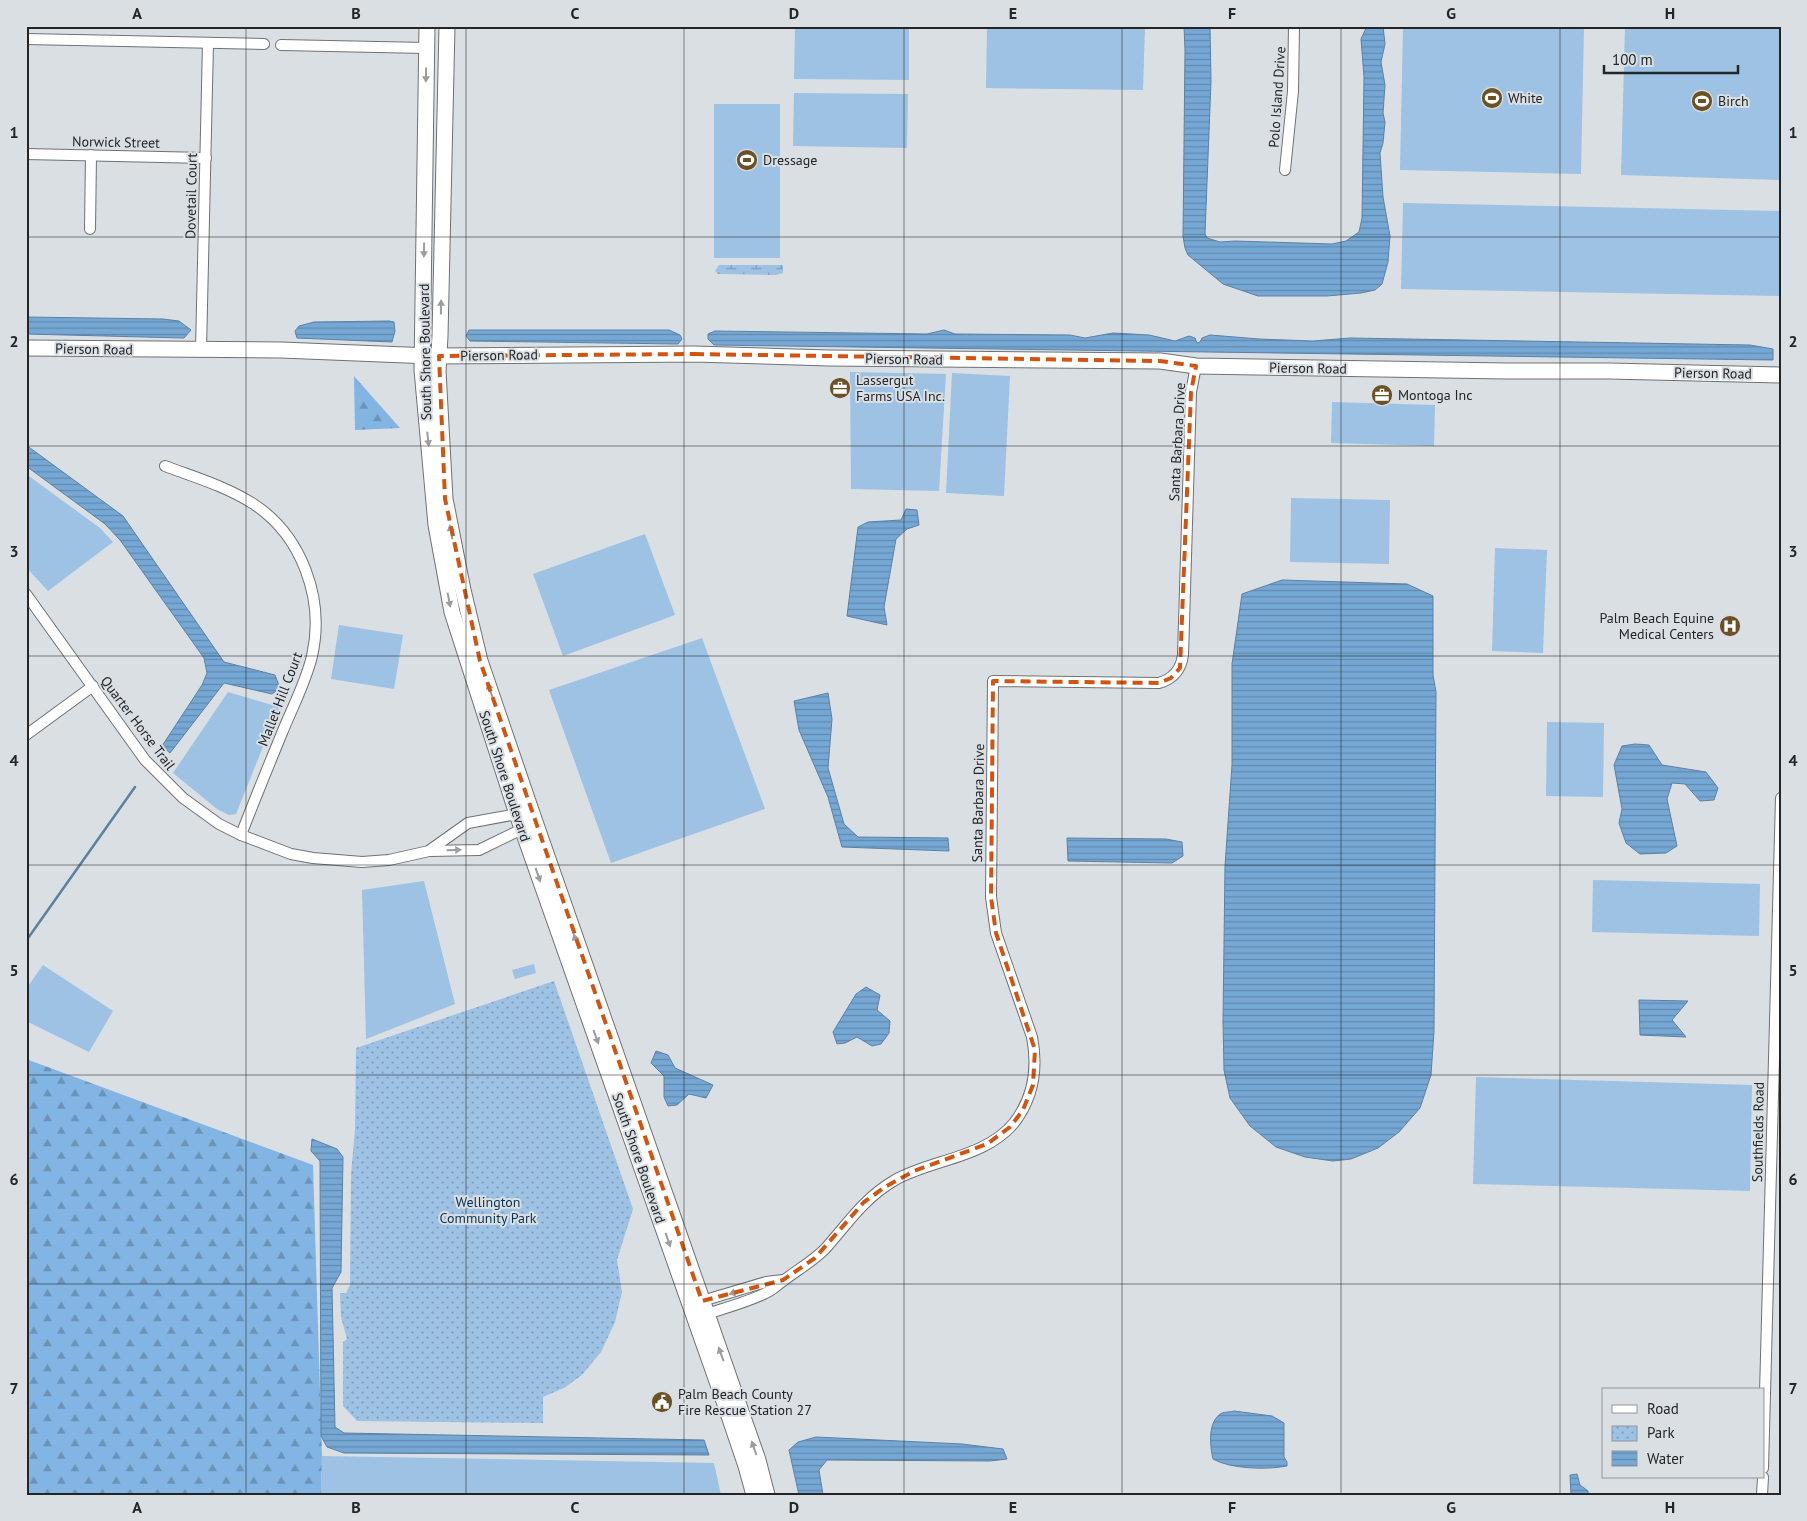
<svg xmlns="http://www.w3.org/2000/svg" width="1807" height="1521" font-family="'PT Sans',sans-serif">
<style>
.green{fill:#9dc2e4}
.forest{fill:url(#forest-firs)}
.wetland{fill:url(#wetland-marsh)}
.park{fill:url(#park-dots)}
.water{fill:url(#water-rules);stroke:#5d81a2}
.lines{fill:none;stroke-linecap:round;stroke-linejoin:round}
.stream{stroke:#5d81a2;stroke-width:2.5}
.street-casing{stroke:#6e7276;stroke-width:12}
.secondary-casing{stroke:#6e7276;stroke-width:17}
.street{stroke:#fff;stroke-width:10}
.secondary{stroke:#fff;stroke-width:15}
.oneway{fill:#9c9d9e}
.marked{fill:none;stroke:#d4540f;stroke-width:4;stroke-dasharray:10 6;stroke-linejoin:round}
.grid{fill:none;stroke:#232527;stroke-width:1;stroke-opacity:0.55}
.labels{text-anchor:middle;dominant-baseline:central;stroke-width:4;stroke-linejoin:round;paint-order:stroke}
.street-label{font-size:14px;fill:#232527;stroke:#dadfe4}
.poi-label{font-size:14px;fill:#232527;stroke:#dadfe4;text-anchor:start}
.park-label{font-size:14px;fill:#0b3251;stroke:#dadfe4}
.neatline{fill:none;stroke:#232527;stroke-width:2}
.grid-label{font-size:16px;text-anchor:middle;font-weight:bold;fill:#232527}
</style>
<defs>
<pattern id="forest-firs" width="22" height="20" patternUnits="userSpaceOnUse" patternTransform="scale(1.25)"><rect width="22" height="20" fill="#82b5e3"/><path d="M5 1l3.5 6h-7zM16 11l3.5 6h-7z" fill="#6a93b8"/></pattern>
<pattern id="wetland-marsh" width="20" height="14" patternUnits="userSpaceOnUse" patternTransform="scale(1.25)"><rect width="20" height="14" fill="#9dc2e4"/><path d="M1 5h8M5 5V1M11 12h8M15 12V8" fill="none" stroke="#809db9"/></pattern>
<pattern id="park-dots" width="8" height="8" patternUnits="userSpaceOnUse" patternTransform="scale(1.25)"><rect width="8" height="8" fill="#9dc2e4"/><path d="M2 2h.1M6 6h.1" fill="none" stroke="#809db9" stroke-width="1.8" stroke-linecap="round"/></pattern>
<pattern id="water-rules" width="6" height="5" patternUnits="userSpaceOnUse" patternTransform="scale(1.25)"><rect width="6" height="5" fill="#76a8d6"/><path d="M0 2.5h6" fill="none" stroke="#6089ae"/></pattern>
</defs>
<rect width="100%" height="100%" fill="#dadfe4"/>
<g class="green">
<path d="M795,26H909V80L794,79Z"/>
<path d="M987,26H1145L1143,90L986,88Z"/>
<path d="M1403,26H1584L1581,174L1400,170Z"/>
<path d="M1625,26H1781V180L1621,175Z"/>
<path d="M794,93L908,94L907,148L793,146Z"/>
<rect x="714" y="104" width="66" height="154"/>
<path d="M1403,203L1781,211V296L1401,289Z"/>
<path d="M850,372L946,374L939,491L851,489Z"/>
<path d="M952,373L1010,376L1004,496L946,493Z"/>
<path d="M1332,402L1435,405L1434,446L1331,443Z"/>
<path d="M26,474L100,528L113,542L48,591L26,567Z"/>
<path d="M1291,498L1390,500L1389,564L1290,562Z"/>
<path d="M645,534L675,615L563,656L533,574Z"/>
<path d="M1495,548L1547,550L1543,653L1492,651Z"/>
<path d="M339,625L403,635L394,689L331,679Z"/>
<path d="M702,638L765,809L611,863L549,690Z"/>
<path d="M228,692L279,707L236,814L229,815L217,809L173,773Z"/>
<path d="M1547,722L1604,723L1603,797L1546,796Z"/>
<path d="M1593,880L1760,884L1759,936L1592,932Z"/>
<path d="M424,881L455,1004L366,1039L362,890Z"/>
<path d="M534,964L536,973L515,979L512,970Z"/>
<path d="M43,965L113,1011L89,1052L26,1021V989Z"/>
<path d="M1476,1077L1752,1085L1750,1191L1473,1184Z"/>
<path d="M322,1456L714,1463L721,1495H321Z"/>
</g>
<g class="forest">
<path d="M354,376L400,428L355,430Z"/>
<path d="M26,1059L313,1165L322,1456L321,1495H26Z"/>
</g>
<path class="wetland" d="M719,265H783V273L776,275L718,274L715,271Z"/>
<path class="park" d="M554,981L633,1209L617,1260L622,1292L615,1322L601,1352L582,1375L564,1388L543,1397V1423L357,1421L343,1406V1342L347,1339L341,1317L340,1293H346L350,1285L351,1174L355,1129L356,1048Z"/>
<g class="water">
<path d="M1184,26H1210L1211,81L1205,234L1207,238L1220,242L1235,241L1332,244L1346,241L1359,232L1362,218L1364,77L1361,39L1367,26H1383L1385,44L1381,62L1385,85L1383,113L1385,122L1383,143L1380,153L1383,197L1390,236L1388,262L1382,284L1375,290L1361,293L1327,296H1258L1223,284L1188,255L1185,248L1183,236L1185,50Z"/>
<path d="M26,317L163,319L179,321L191,330L184,338L26,334Z"/>
<path d="M389,321L394,322L395,331L392,342L297,338L295,331L299,326L314,322Z"/>
<path d="M469,330H669L680,335L682,339L678,344L470,341L466,336Z"/>
<path d="M944,330L955,334L1070,335L1085,338L1113,333L1149,335L1175,341L1189,336L1195,338L1197,343L1200,342L1202,338L1210,335L1259,339L1313,341L1350,338L1750,345L1773,349V360L714,345L708,339V334L715,331L927,334Z"/>
<path d="M26,445L123,516L224,662L275,675L280,688L272,694L224,683L170,753L162,746L202,685L207,673L204,658L120,540L105,524L26,466Z"/>
<path d="M906,509L917,510L919,525L907,529L896,539L884,607L887,625L847,616L858,527L868,522L901,520Z"/>
<path d="M1282,580L1407,584L1433,596V675L1436,692L1434,1031L1431,1075L1420,1108L1399,1132L1378,1148L1351,1159L1333,1161L1305,1157L1276,1147L1250,1126L1230,1098L1224,1070L1223,1022L1225,866L1232,765V664L1242,594Z"/>
<path d="M828,693L832,719L828,768L844,824L858,837L948,838L949,851L842,847L828,797L799,730L794,701Z"/>
<path d="M1635,744L1649,745L1662,765L1706,772L1718,788L1714,800L1700,801L1685,784L1672,783L1667,799L1677,846L1666,853L1640,854L1626,843L1619,823L1622,809L1614,765L1622,746Z"/>
<path d="M1067,838L1166,839L1182,842L1183,856L1172,863L1068,861Z"/>
<path d="M866,987L880,995L877,1010L890,1021L889,1033L881,1044L872,1046L857,1037L845,1043L837,1044L833,1032L856,994Z"/>
<path d="M1639,1000L1688,1001L1672,1020L1686,1037L1640,1035Z"/>
<path d="M656,1051L668,1055L675,1068L713,1085L706,1098L689,1094L677,1105L668,1106L664,1097V1076L651,1063Z"/>
<path d="M312,1139L337,1149L343,1157L341,1272L332,1288L335,1427L344,1433L704,1440L709,1455L344,1453L327,1447L321,1436L320,1161L311,1151Z"/>
<path d="M1234,1411L1272,1416L1284,1423V1457L1287,1462V1466C1267,1470 1230,1469 1213,1459C1210,1446 1207,1421 1222,1413C1225,1412 1231,1412 1234,1411Z"/>
<path d="M816,1437L962,1444L1003,1449L1007,1459L990,1461L827,1460L819,1470L823,1495H799L789,1450L798,1442Z"/>
<path d="M1577,1474L1580,1485L1588,1491V1495H1571L1570,1475Z"/>
</g>
<g class="lines">
<path class="stream" d="M26,941L135,787"/>
<g class="street-casing">
<g id="street">
<path d="M26,39L264,44"/>
<path d="M281,45L426,48"/>
<path d="M26,154L206,158"/>
<path d="M1285,170L1293,91L1294,26"/>
<path d="M90,229L91,155"/>
<path d="M201,350L208,43"/>
<path d="M165,466C194,477 225,486 252,503C302,535 325,599 312,656C306,682 292,708 282,733C268,767 254,801 241,835"/>
<path d="M26,594L145,760L183,798L219,824L241,835L291,854L313,858L362,862L389,860L429,851L479,850L522,829L527,824"/>
<path d="M26,735L93,686"/>
<path d="M430,850L468,823L517,814L523,816"/>
<path d="M699,1305L702,1301L766,1282L783,1280"/>
<path d="M701,1314H707C724,1308 756,1300 771,1290C775,1288 778,1284 783,1281C797,1270 812,1262 825,1249C849,1222 863,1199 895,1180C933,1159 985,1158 1014,1123C1034,1097 1038,1068 1032,1037L996,933L991,897L993,681L1159,683C1173,679 1181,670 1183,655L1191,392L1196,366"/>
<path d="M1763,1468L1781,798"/>
<path d="M1762,1495L1763,1477"/>
</g>
</g>
<g class="secondary-casing">
<g id="secondary">
<path d="M427,26L422,370L436,525L452,612L517,814L725,1404L746,1466L754,1495"/>
<path d="M447,26L440,336L438,371L445,499L463,590L480,661L534,819L758,1460L767,1495"/>
<path d="M26,348L281,350L431,356L694,354L829,358L1160,361L1196,366L1506,371H1609L1781,375"/>
</g>
</g>
<use href="#street" class="street"/>
<use href="#secondary" class="secondary"/>
</g>
<defs><path id="oneway-solid" d="M-6-.8H1V-3.2L6.5 0L1 3.2V.8H-6Z" transform="scale(1.25)"/></defs>
<g class="oneway">
<use href="#oneway-solid" transform="translate(426 75) rotate(91)"/>
<use href="#oneway-solid" transform="translate(424 250) rotate(91)"/>
<use href="#oneway-solid" transform="translate(441 307) rotate(-89)"/>
<use href="#oneway-solid" transform="translate(428 439) rotate(84)"/>
<use href="#oneway-solid" transform="translate(451 532) rotate(-101)"/>
<use href="#oneway-solid" transform="translate(449 600) rotate(79)"/>
<use href="#oneway-solid" transform="translate(490 690) rotate(-109)"/>
<use href="#oneway-solid" transform="translate(454 850) rotate(-1)"/>
<use href="#oneway-solid" transform="translate(538 875) rotate(71)"/>
<use href="#oneway-solid" transform="translate(576 941) rotate(-109)"/>
<use href="#oneway-solid" transform="translate(596 1037) rotate(70)"/>
<use href="#oneway-solid" transform="translate(668 1240) rotate(71)"/>
<use href="#oneway-solid" transform="translate(736 1292) rotate(162)"/>
<use href="#oneway-solid" transform="translate(721 1354) rotate(-110)"/>
<use href="#oneway-solid" transform="translate(754 1448) rotate(-109)"/>
</g>
<path class="marked" d="M694,354L1160,361L1196,366L1191,392L1180,668L1171,678L1159,683L993,681L991,897L996,933L1035,1050L1033,1085L1023,1110L1010,1127L987,1144L914,1171L885,1187L864,1202L815,1258L783,1280L702,1301L480,661L445,499L439,356Z"/>
<path class="grid" d="M246,26V1495M466,26V1495M684,26V1495M904,26V1495M1122,26V1495M1341,26V1495M1560,26V1495M26,237H1781M26,446H1781M26,656H1781M26,865H1781M26,1075H1781M26,1284H1781"/>
<defs>
<g id="stadium-disc" transform="scale(1.125)"><circle r="9.5" fill="#6b5123" stroke="#dadfe4"/><path d="M0-5a6.5 5 0 1 0 0 10a6.5 5 0 1 0 0-10ZM-3.5-1.8h7v3.6h-7Z" fill="#fff"/></g>
<g id="office-disc" transform="scale(1.125)"><circle r="9.5" fill="#6b5123" stroke="#dadfe4"/><path d="M-6-3h4V-5.5h4V-3h4V5H-6ZM-1-4.5V-3h2v-1.5ZM-6 0V1H6V0Z" fill="#fff"/></g>
<g id="hospital-disc" transform="scale(1.125)"><circle r="9.5" fill="#6b5123" stroke="#dadfe4"/><path d="M-5-5h3v3.5h4V-5h3V5h-3V1.5h-4V5h-3Z" fill="#fff"/></g>
<g id="civic-disc" transform="scale(1.125)"><circle r="9.5" fill="#6b5123" stroke="#dadfe4"/><path d="M-.6-6.5H3V-4.5H.6V-3L4-1V1h2V6H-6V1h2V-1L-.6-3ZM-1.2 2.5V6h2.4V2.5Z" fill="#fff"/></g>
</defs>
<g fill-rule="evenodd">
<use href="#stadium-disc" x="1492" y="98"/>
<use href="#stadium-disc" x="1702" y="101"/>
<use href="#stadium-disc" x="747" y="160"/>
<use href="#office-disc" x="840" y="388"/>
<use href="#office-disc" x="1382" y="395"/>
<use href="#hospital-disc" x="1730" y="626"/>
<use href="#civic-disc" x="662" y="1402"/>
</g>
<g class="labels">
<g class="street-label">
<text transform="translate(1277 97) rotate(-86)">Polo Island Drive</text>
<text transform="translate(116 142) rotate(1)">Norwick Street</text>
<text transform="translate(191 196) rotate(-89)">Dovetail Court</text>
<text transform="translate(94 349) rotate(1)">Pierson Road</text>
<text transform="translate(425 352) rotate(-91)">South Shore Boulevard</text>
<text transform="translate(499 355) rotate(-1)">Pierson Road</text>
<text transform="translate(904 359) rotate(1)">Pierson Road</text>
<text transform="translate(1308 368) rotate(1)">Pierson Road</text>
<text transform="translate(1713 373) rotate(1)">Pierson Road</text>
<text transform="translate(1177 442) rotate(-87)">Santa Barbara Drive</text>
<text transform="translate(280 699) rotate(-69)">Mallet Hill Court</text>
<text transform="translate(138 723) rotate(53)">Quarter Horse Trail</text>
<text transform="translate(505 776) rotate(72)">South Shore Boulevard</text>
<text transform="translate(978 803) rotate(-89)">Santa Barbara Drive</text>
<text transform="translate(1758 1132) rotate(-89)">Southfields Road</text>
<text transform="translate(639 1158) rotate(71)">South Shore Boulevard</text>
</g>
<g class="poi-label">
<text x="1508" y="98">White</text>
<text x="1718" y="101">Birch</text>
<text x="763" y="160">Dressage</text>
<text x="856" y="380">Lassergut<tspan x="856" dy="16">Farms USA Inc.</tspan></text>
<text x="1398" y="395">Montoga Inc</text>
<text x="1714" y="618" text-anchor="end">Palm Beach Equine<tspan x="1714" dy="16">Medical Centers</tspan></text>
<text x="678" y="1394">Palm Beach County<tspan x="678" dy="16">Fire Rescue Station 27</tspan></text>
</g>
<g class="park-label">
<text x="488" y="1202">Wellington<tspan x="488" dy="16">Community Park</tspan></text>
</g>
</g>
<rect width="1807" height="1521" fill="none" stroke="#dadfe4" stroke-width="55"/>
<rect x="1602" y="1388" width="162" height="90" fill="#dadfe4" stroke="#919598"/>
<rect x="1612" y="1405" width="25" height="8" fill="#ffffff" stroke="#919598"/>
<text x="1647" y="1414" font-size="15" fill="#232527">Road</text>
<rect x="1612" y="1426" width="25" height="15" fill="url(#park-dots)" stroke="#919598"/>
<text x="1647" y="1438" font-size="15" fill="#232527">Park</text>
<rect x="1612" y="1451" width="25" height="15" fill="url(#water-rules)" stroke="#919598"/>
<text x="1647" y="1464" font-size="15" fill="#232527">Water</text>
<path d="M1604 65v8h134v-8" fill="none" stroke="#232527" stroke-width="2.5"/>
<text x="1612" y="65" font-size="15" fill="#232527" stroke="#dadfe4" stroke-width="4" paint-order="stroke">100 m</text>
<rect x="28" y="28" width="1752" height="1466" class="neatline"/>
<g class="grid-label">
<text x="137" y="19">A</text>
<text x="356" y="19">B</text>
<text x="575" y="19">C</text>
<text x="794" y="19">D</text>
<text x="1013" y="19">E</text>
<text x="1232" y="19">F</text>
<text x="1451" y="19">G</text>
<text x="1670" y="19">H</text>
<text x="14" y="138">1</text>
<text x="1793" y="138">1</text>
<text x="14" y="347">2</text>
<text x="1793" y="347">2</text>
<text x="14" y="557">3</text>
<text x="1793" y="557">3</text>
<text x="14" y="766">4</text>
<text x="1793" y="766">4</text>
<text x="14" y="976">5</text>
<text x="1793" y="976">5</text>
<text x="14" y="1185">6</text>
<text x="1793" y="1185">6</text>
<text x="14" y="1394">7</text>
<text x="1793" y="1394">7</text>
<text x="137" y="1513">A</text>
<text x="356" y="1513">B</text>
<text x="575" y="1513">C</text>
<text x="794" y="1513">D</text>
<text x="1013" y="1513">E</text>
<text x="1232" y="1513">F</text>
<text x="1451" y="1513">G</text>
<text x="1670" y="1513">H</text>
</g>
</svg>
